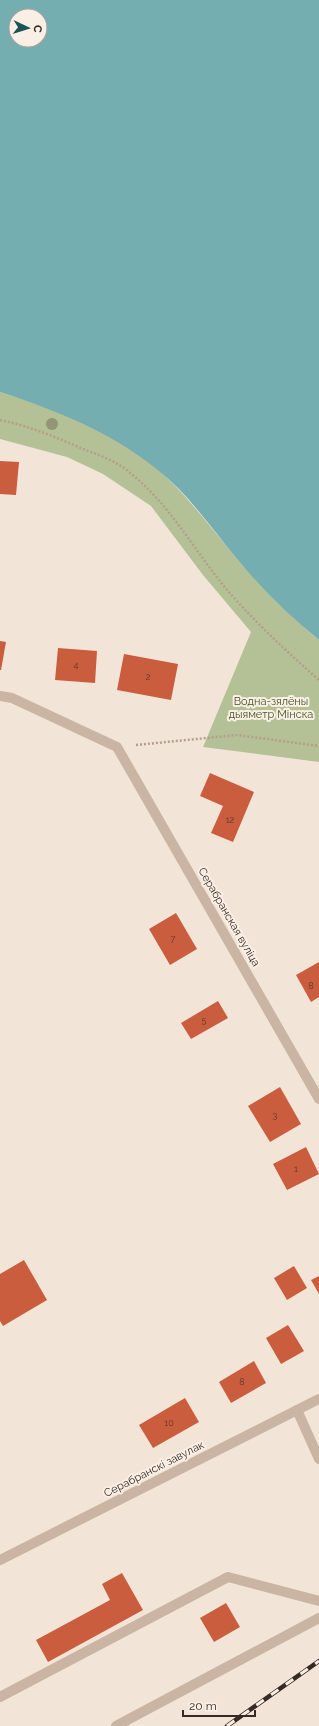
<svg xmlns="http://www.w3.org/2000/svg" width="319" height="1726" font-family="Raleway,sans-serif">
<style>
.green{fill:#b4c197}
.water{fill:#75aeb0;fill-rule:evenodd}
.building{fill:#ca5d3d}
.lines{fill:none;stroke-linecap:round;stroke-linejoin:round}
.path{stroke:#b69e8d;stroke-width:2.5;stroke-dasharray:2 2;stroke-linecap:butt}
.lane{stroke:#cab4a3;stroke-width:10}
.street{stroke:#cab4a3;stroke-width:10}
.rail-casing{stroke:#352a25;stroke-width:4.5}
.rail{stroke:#faefe4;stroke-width:3;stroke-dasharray:9;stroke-linecap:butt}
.tree{fill:#939577}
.labels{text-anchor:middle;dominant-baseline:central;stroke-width:4;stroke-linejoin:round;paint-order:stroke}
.number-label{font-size:9px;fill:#5a372b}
.park-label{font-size:11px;fill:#455428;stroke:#faefe4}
.street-label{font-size:11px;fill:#352a25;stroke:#faefe4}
</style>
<rect width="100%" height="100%" fill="#f2e5d7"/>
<path class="green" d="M0,392C52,409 107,428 150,463C184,490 209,526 237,559C246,570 257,580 267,590C283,607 300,625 319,640V762L203,747L251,632L203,575L151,506L103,474L67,457L0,439Z"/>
<path class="water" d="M0,0H319V640C289,616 262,589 237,559C218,536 200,511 179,489C130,440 65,413 0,392ZM16,16H40V40H16Z"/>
<g class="building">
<path d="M0,461L19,462L16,495L0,494Z"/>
<path d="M0,641L6,642L1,670H0Z"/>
<path d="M58,648L97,651L95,683L55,680Z"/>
<path d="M124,654L178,664L171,700L117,690Z"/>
<path d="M210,773L254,792L233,842L211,833L223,806L200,796Z"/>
<path d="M176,913L197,949L170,965L149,929Z"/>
<path d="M319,962V997L311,1002L296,975Z"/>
<path d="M218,1001L228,1018L191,1039L181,1023Z"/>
<path d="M280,1087L301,1124L270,1142L248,1106Z"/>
<path d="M306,1147L319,1174L287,1190L273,1164Z"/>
<path d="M24,1260L47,1300L3,1326L0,1321V1274Z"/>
<path d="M294,1266L307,1288L287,1300L274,1278Z"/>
<path d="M319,1276V1294L311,1280Z"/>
<path d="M288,1325L304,1351L281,1364L266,1338Z"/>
<path d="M254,1361L266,1383L231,1403L219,1382Z"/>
<path d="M185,1398L199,1422L153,1448L139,1425Z"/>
<path d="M122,1573L143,1610L48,1662L36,1640L110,1600L102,1584Z"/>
<path d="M226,1603L240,1627L214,1642L200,1618Z"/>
</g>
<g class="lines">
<g class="path">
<path d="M0,420C29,426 56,437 83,449C99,455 116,461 129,472C170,504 195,552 228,591C256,623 287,652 319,680"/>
<path d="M136,745L237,735L319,746"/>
</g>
<g class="lane">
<path d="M297,1410L319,1459"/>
<path d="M0,1697L228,1577L319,1601"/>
<path d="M116,1726L319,1618"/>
</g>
<g class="street">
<path d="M0,696L12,698L117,747L319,1099"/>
<path d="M0,1560L319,1399"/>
</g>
<g class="rail-casing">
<path id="rail" d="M227,1726L319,1661"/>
</g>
<use href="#rail" class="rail"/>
</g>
<circle class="tree" cx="52" cy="424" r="6"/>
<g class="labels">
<g class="number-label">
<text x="76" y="665">4</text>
<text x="148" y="677">2</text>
<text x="230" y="820">12</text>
<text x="173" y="939">7</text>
<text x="311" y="986">8</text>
<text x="204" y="1020">5</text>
<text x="275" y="1115">3</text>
<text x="296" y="1169">1</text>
<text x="242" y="1382">8</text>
<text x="169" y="1423">10</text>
</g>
<g class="park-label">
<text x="271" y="701">Водна-зялёны<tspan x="271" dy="13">дыяметр Мінска</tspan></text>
</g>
<g class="street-label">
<text transform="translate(229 917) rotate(60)">Серабранская вуліца</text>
<text transform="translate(154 1469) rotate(-27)">Серабранскі завулак</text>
</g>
</g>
<g transform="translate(28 28) rotate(94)"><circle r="19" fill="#faefe4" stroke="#aba098"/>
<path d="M0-3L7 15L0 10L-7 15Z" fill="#1a5457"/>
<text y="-6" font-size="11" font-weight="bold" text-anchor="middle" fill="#352a25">С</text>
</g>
<path d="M183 1710v6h72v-6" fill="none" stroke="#352a25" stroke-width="2"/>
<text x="189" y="1710" font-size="12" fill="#352a25" stroke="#faefe4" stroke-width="3" paint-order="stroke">20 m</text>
</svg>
